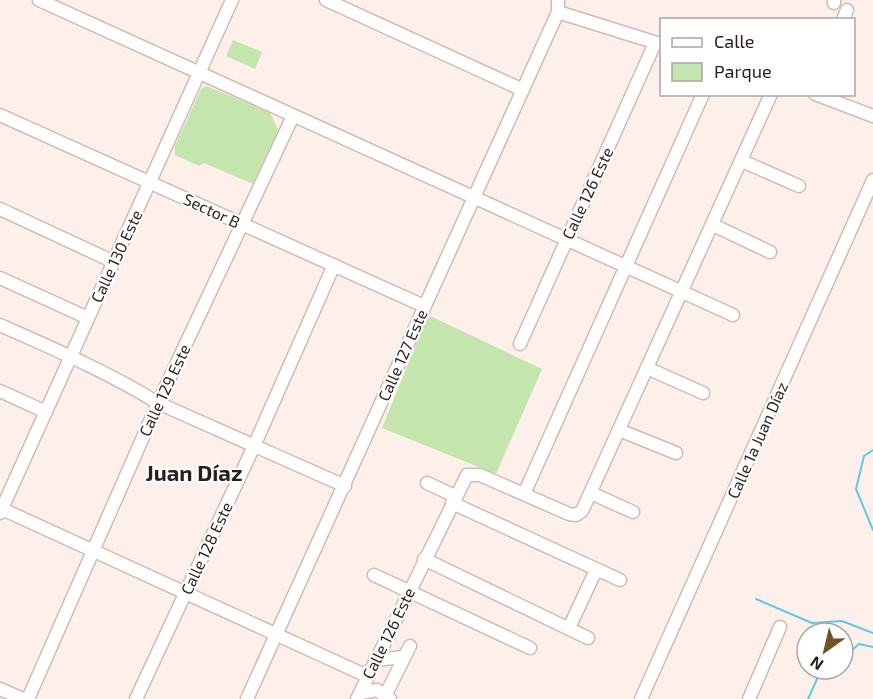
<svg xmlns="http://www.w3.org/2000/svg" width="873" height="699" font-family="'Exo 2',sans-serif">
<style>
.green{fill:#c4e5ad}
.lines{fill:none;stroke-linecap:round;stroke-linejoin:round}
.stream{stroke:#5fcbe1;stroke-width:2}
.minor-casing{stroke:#d2bcb2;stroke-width:15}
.minor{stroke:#fff;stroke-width:12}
.labels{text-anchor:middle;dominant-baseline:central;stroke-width:4.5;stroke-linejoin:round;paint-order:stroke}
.street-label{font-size:16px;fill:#271f1c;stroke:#fff}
.district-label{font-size:22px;font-weight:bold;fill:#271f1c;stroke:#fff}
</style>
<rect width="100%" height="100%" fill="#fdefe9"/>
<g class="green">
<path d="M233,40L262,52L255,69L226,56Z"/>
<path d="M206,86L270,112L278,130L253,184L204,163L199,166L175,155V146L201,89Z"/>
<path d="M428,315L542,369L496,474L382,428Z"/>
</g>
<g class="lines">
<g class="stream">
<path d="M873,450L864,456L856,489L873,530"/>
<path d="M756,599L812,623L842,621L873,633"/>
<path d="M843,658L859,644L873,647"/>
<path d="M808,699L818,677L829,669"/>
</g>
<g class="minor-casing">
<g id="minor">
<path d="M39,0L733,315"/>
<path d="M326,0L523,90"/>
<path d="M834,3V0"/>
<path d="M558,12L660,44"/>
<path d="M843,20L847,10"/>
<path d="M815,94L873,116"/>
<path d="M0,115L424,306"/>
<path d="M742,161L799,186"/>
<path d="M0,209L114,262"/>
<path d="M713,225L770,252"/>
<path d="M0,278L88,318"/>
<path d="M0,325C54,349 108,372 158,403L345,486"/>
<path d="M520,344L655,43"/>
<path d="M647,368L703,393"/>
<path d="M0,391L46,412"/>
<path d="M619,430L676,453"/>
<path d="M427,483L455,496"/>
<path d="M591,493L633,512"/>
<path d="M524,494L703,94"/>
<path d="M452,503L620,580"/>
<path d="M2,509L367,676"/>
<path d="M0,513L232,0"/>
<path d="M424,559L588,638"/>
<path d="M374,575L530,648"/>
<path d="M569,628L596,570"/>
<path d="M375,660L404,657"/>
<path d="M0,689L23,699"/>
<path d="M360,693L377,690L390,699"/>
<path d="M385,696L410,646"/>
<path d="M28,699L158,403L293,116"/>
<path d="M136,699L254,446L334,265"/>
<path d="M247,699C352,471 454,241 558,12V0"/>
<path d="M357,699L467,475H480L569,514L576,515L582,511L771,94"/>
<path d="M641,699L873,180"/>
<path d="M749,699L780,627"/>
</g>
</g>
<use href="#minor" class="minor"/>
</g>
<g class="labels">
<g class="street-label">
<text transform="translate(587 193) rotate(-65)">Calle 126 Este</text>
<text transform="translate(212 210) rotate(25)">Sector B</text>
<text transform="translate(116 256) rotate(-65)">Calle 130 Este</text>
<text transform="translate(402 355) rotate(-66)">Calle 127 Este</text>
<text transform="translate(164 390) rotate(-65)">Calle 129 Este</text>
<text transform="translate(757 440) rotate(-66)">Calle 1a Juan Díaz</text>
<text transform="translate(206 548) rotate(-65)">Calle 128 Este</text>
<text transform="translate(388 633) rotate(-64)">Calle 126 Este</text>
</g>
<g class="district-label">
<text x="194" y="472">Juan Díaz</text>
</g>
</g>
<rect x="660" y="18" width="195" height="78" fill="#ffffff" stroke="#a9a5a4" stroke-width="1.5"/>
<rect x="672" y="38" width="30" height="9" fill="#ffffff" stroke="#a9a5a4" stroke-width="1.5"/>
<text x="714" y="48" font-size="18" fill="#271f1c">Calle</text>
<rect x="672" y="63" width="30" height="18" fill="#c4e5ad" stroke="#a9a5a4" stroke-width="1.5"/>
<text x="714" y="78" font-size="18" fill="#271f1c">Parque</text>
<g transform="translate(825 651) rotate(214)"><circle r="28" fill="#ffffff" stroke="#a9a5a4" stroke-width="1.5"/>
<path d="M0-4.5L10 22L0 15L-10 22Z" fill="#725228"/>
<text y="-9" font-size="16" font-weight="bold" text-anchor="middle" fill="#271f1c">N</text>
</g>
</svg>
